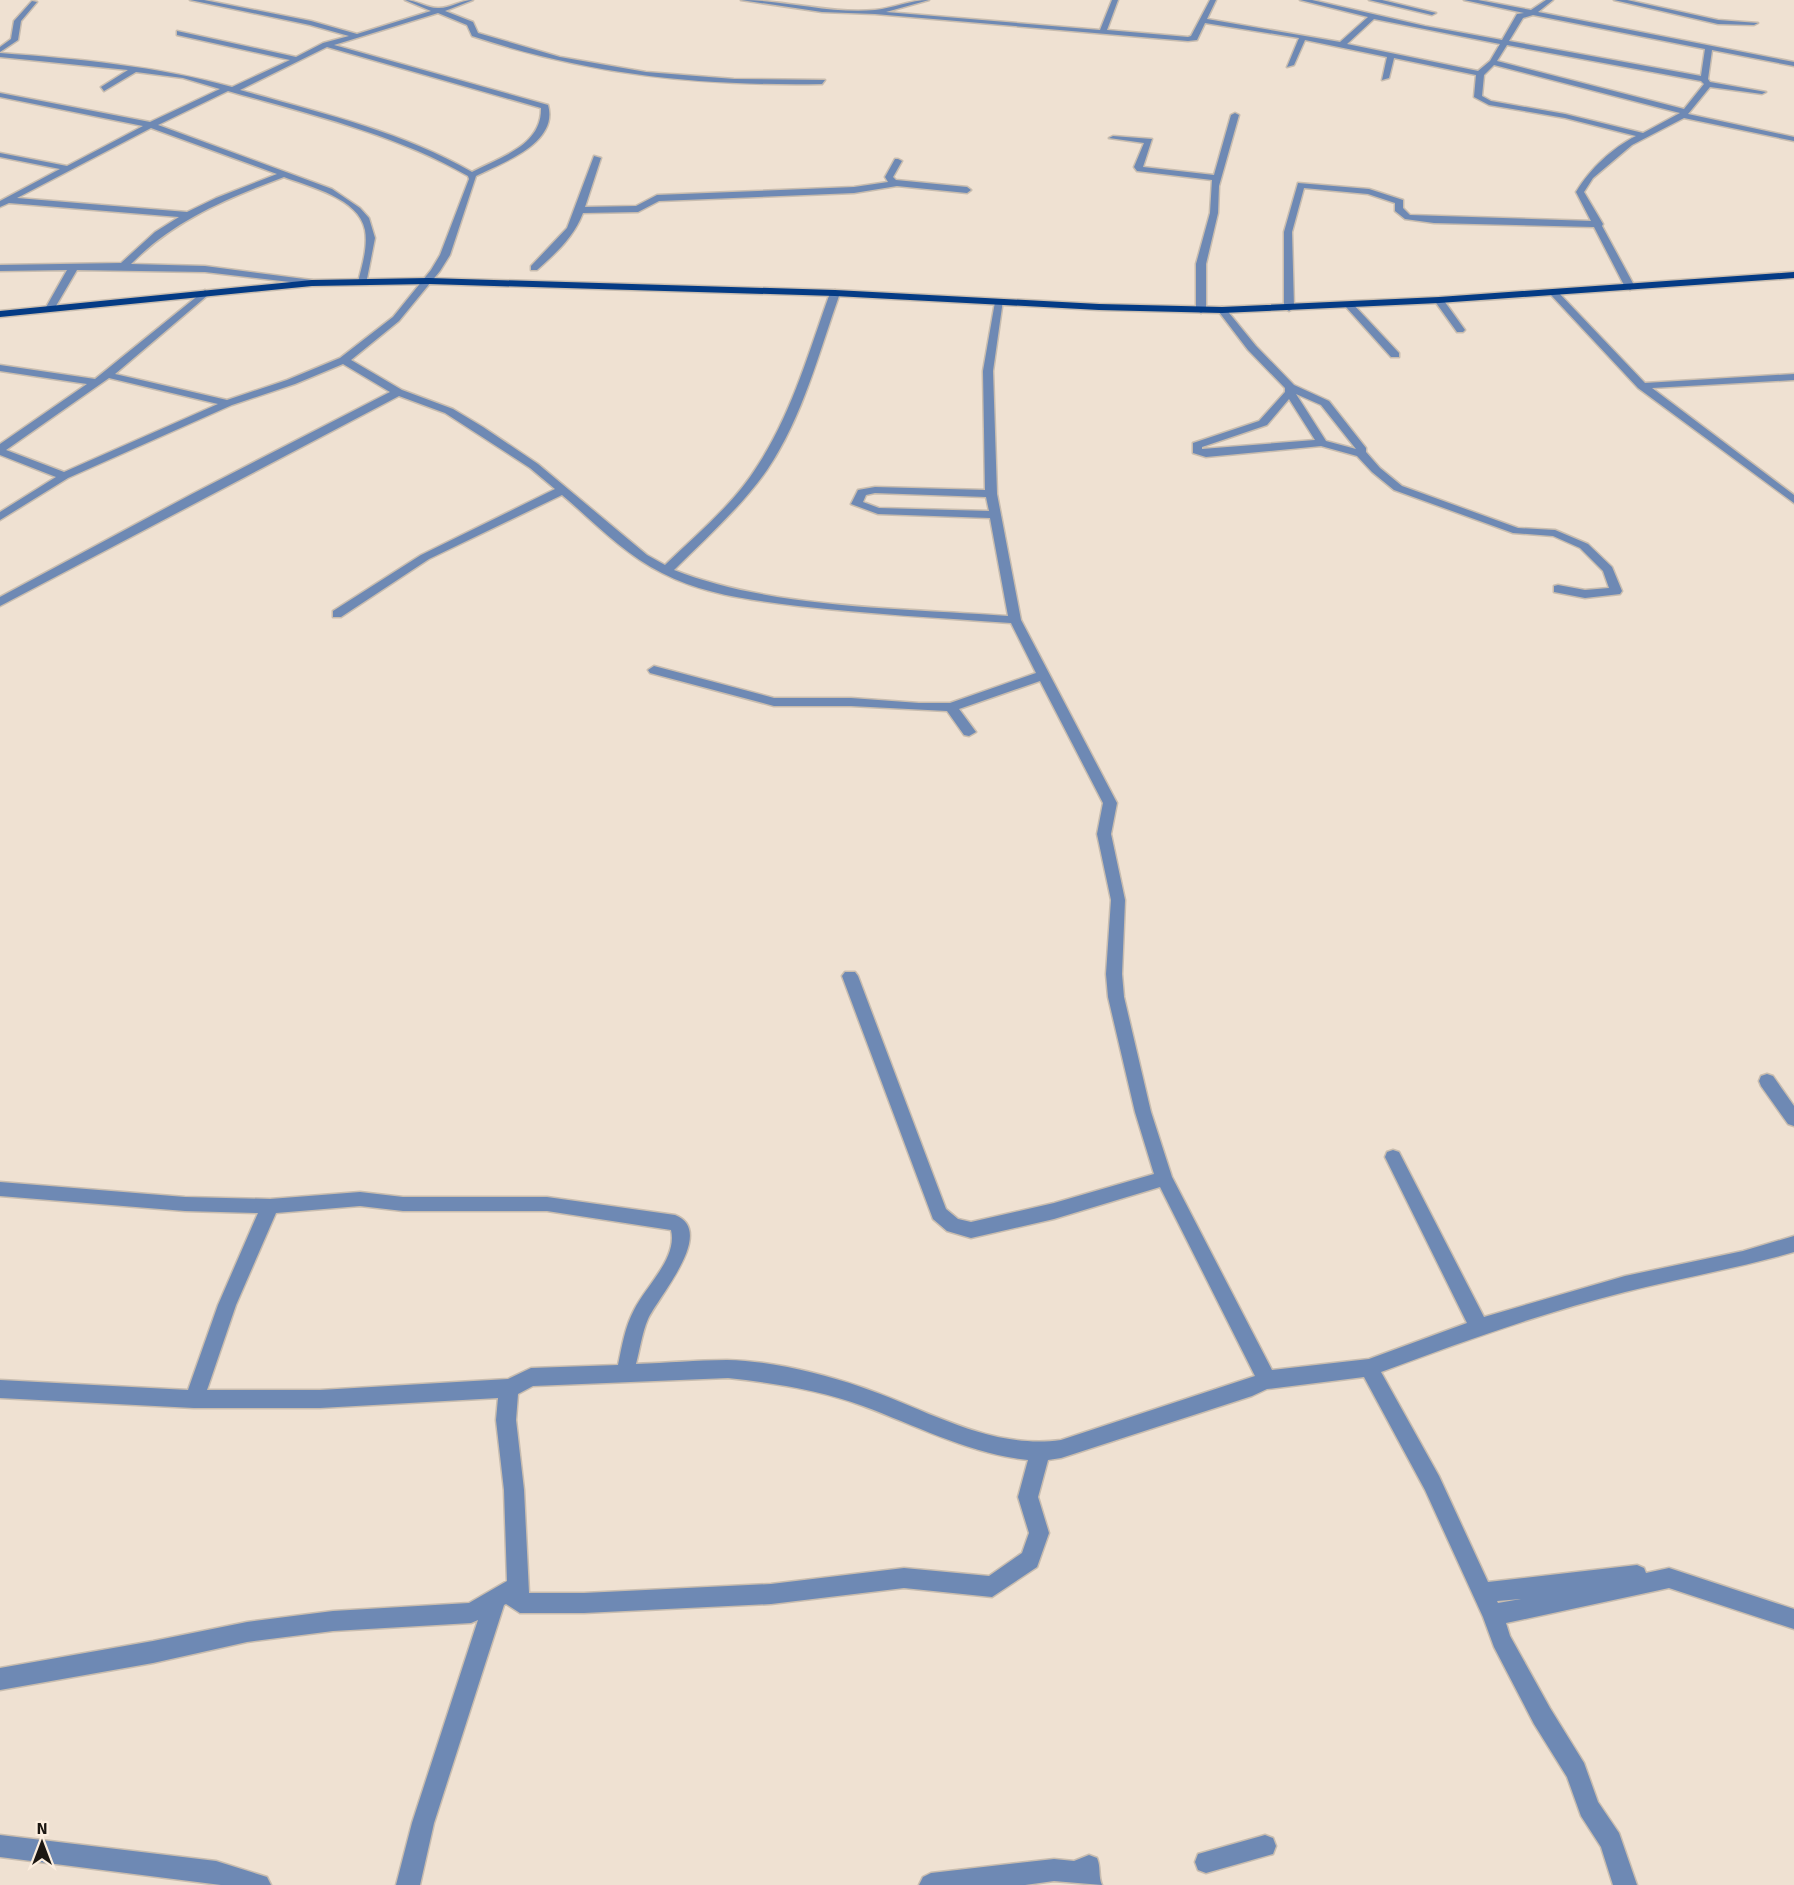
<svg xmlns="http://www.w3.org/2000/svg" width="1794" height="1885" font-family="Signika,sans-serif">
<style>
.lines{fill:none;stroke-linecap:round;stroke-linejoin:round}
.minor-casing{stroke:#c9bdaf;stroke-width:3}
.major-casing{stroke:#c9bdaf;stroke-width:3}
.minor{fill:#6e89b4;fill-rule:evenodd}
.major{fill:#043b85;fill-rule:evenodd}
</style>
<rect width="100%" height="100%" fill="#efe1d2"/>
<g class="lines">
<g class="minor-casing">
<g id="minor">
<path d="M190,0H204L311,21L357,34L431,11L405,0C416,0 428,9 439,8C451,8 461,0 473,0L445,11L473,22L478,33L560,57L646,72L734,79L825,80L822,84C700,86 589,75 472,36L467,25L438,13L334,45L548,105C559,143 502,163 476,176L450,255L440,271L399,321L351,360L402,390L453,409L483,427L538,464L647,555L665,565C697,534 734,504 758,465C792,413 809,351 830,293L835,290L840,293C819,352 803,417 767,470C741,507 706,538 674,570C773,609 902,608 1008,616L990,518L878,514L851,504L858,490L875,487L985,490L983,371L995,302L1003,300L993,371L997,494L1021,620L1117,803L1111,834L1125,900L1122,974L1124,997L1151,1112L1172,1177L1272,1370L1369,1359L1467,1323L1385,1157L1387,1152L1393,1150L1399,1152L1484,1317L1625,1276L1743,1251L1794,1236V1252C1738,1268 1681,1278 1625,1292C1542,1313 1461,1342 1381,1372L1439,1476L1488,1582L1637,1565L1644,1568L1646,1573L1669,1568L1794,1609V1629L1669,1588L1506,1623L1510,1636L1550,1708L1584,1763L1598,1802L1619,1833L1637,1885H1613L1601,1847L1581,1816L1567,1777L1534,1724L1494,1647L1483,1617L1425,1490L1364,1377L1267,1389L1252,1396L1061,1458L1048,1460L1038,1497L1049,1533L1037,1567L992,1597L904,1588L771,1604L584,1613H520L506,1604L504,1605L434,1823L420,1885H396L412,1823L478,1620L471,1623L333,1631L247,1642L153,1663L0,1690V1668L153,1641L247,1622L333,1611L469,1603L507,1581L504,1490L496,1420L498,1398L320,1408H194L0,1398V1380L188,1390L218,1305L258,1213L185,1211L0,1196V1182L185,1197L270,1199L360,1192L403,1197H547L675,1215C717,1231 658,1297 648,1319C642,1333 640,1349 636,1364C667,1363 697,1360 727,1360C771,1361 820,1373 861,1387C926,1409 990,1450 1061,1440L1255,1376L1160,1187L1054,1219L971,1238L947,1231L933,1219L842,976L845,972H855L858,976L946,1209L958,1219L971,1222L1054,1203L1154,1174L1135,1112L1108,997L1106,974L1111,900L1097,834L1103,803L1040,681L959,709L976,732L969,736L964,735L947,711L851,706H774L650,673L648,670L654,666L774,698H851L919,703H950L1036,673L1011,623C940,618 868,614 798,606C752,600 704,595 662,573C625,555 593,521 562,495L429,559L341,617H333V611L421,555L555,489L530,468L445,413L399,396L0,606V597L192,494L390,392L343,364L295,384L232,405L68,478L0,520V512L56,477L0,455V444L87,384L0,371V365L95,379L205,290L210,293L208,295L115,374L227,400L287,380L340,358L393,317L431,270L440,255L469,179L468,176C395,134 309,114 228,91L158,125L332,189L360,208L369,218L375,238L366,284L358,282C362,266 368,247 365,230C359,198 310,187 284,177C228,198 174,220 131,264L205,266L312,280L317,283L315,285L205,272L77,270L53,311H47L45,309L67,270L0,271V265L121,263L155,232L179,217L9,203L0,207V201L60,169L0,157V153L67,166L143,126L0,97V93L150,122L220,89L183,78L136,72L104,91L101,87L128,70L0,57V53C79,59 156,66 232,87L290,60L177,35V31L296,57L323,43L349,36L310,25ZM327,47L541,108C542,146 500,157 472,172C401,131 318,112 240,90ZM151,128L277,174L216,198L187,212L17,198ZM109,378L218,404L64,472L6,450ZM875,493L986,497L989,511L879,508L863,502L866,495ZM360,1206L403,1211H547L671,1230C678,1258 645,1287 634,1310C625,1327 622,1346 618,1365L531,1368L508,1379L320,1390H207L236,1305L276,1213ZM728,1378C773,1383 820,1390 863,1406C917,1426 970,1454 1028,1460L1018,1497L1029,1533L1022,1553L989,1576L904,1568L771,1584L584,1593H529L524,1490L516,1420L518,1394L533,1386ZM1521,1599L1498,1603L1497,1601Z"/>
<path d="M741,0C785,0 830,14 875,10C894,8 910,0 929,0L886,12L1100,30L1112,0H1118L1107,30L1188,37L1191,36L1210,0H1216L1207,19L1340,42L1368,17L1300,0H1312L1425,26L1502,40L1517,14L1524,13L1464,0H1478L1531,10L1546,0H1553L1538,12L1794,62V66L1712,50L1708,79L1710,82L1766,92L1762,94L1710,87L1688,114L1794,137V141L1684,118L1632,145L1593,178L1584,192L1603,224L1602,226L1635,287L1630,290L1625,287L1594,227L1434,223L1405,219L1395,211V203L1368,194L1304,188L1292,232L1294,308L1289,311L1284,308V232L1298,183L1369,189L1403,200V208L1410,215L1591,221L1576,192C1590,169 1612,148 1636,136L1565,118L1489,105L1474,97L1476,75L1394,58L1389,78L1382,80L1387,57L1305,40L1294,65L1287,67L1299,38L1205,23L1197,40L1188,41L875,14L822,12ZM1533,15L1705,49L1701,76L1509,41L1523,18ZM1374,19L1500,44L1490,61L1478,71L1347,44ZM1507,45L1701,81L1704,84L1684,109L1497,61ZM1494,65L1680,113L1643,133L1565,114L1491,101L1482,96L1484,75Z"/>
<path d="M1369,0H1382L1436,13L1432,15Z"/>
<path d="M1614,0H1627L1718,20L1758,23L1754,25L1718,24Z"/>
<path d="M32,1L37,2L21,21L18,40L0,52V47L11,39L14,21Z"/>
<path d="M1235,113L1239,115L1219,186L1218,213L1206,264V310L1201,313L1196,310V264L1210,213L1212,180L1137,171L1134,167L1144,143L1109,138L1113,136L1152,139L1143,167L1214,175L1231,115Z"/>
<path d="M594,156L601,158L585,207L636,206L657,195L854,187L888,182L885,177L895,159H898L902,161L893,177L896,180L967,187L971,190L967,193L897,186L854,193L659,201L638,212L583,213C574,237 556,253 537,270H531V266L567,228Z"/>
<path d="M1551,291H1557L1645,383L1794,374V380L1652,388L1794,495V503L1638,388L1551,295Z"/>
<path d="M1436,298H1442L1465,330L1463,332H1457L1434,300Z"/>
<path d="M1346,303H1352L1399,353V357H1391L1346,307Z"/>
<path d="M1222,307L1225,308L1256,346L1294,385L1329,401L1366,448V452L1380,468L1402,486L1518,528L1555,530L1588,544L1612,567L1622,591L1620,594L1585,598L1554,592V586L1558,585L1585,590L1609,588L1603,571L1580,548L1553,536L1513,533L1394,490L1372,472L1357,456L1321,446L1206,457L1193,453V443L1259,421L1285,392V388L1248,350L1219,312V308ZM1296,394L1321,405L1356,449L1326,441ZM1289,399L1315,440L1202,449V447L1267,425Z"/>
<path d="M1767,1074L1773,1076L1794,1106V1126L1788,1124L1761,1086L1759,1081L1761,1076Z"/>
<path d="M0,1835L216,1861L267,1877L271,1885H221L0,1857Z"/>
<path d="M1265,1835L1273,1838L1276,1846L1273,1854L1206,1873L1198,1870L1195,1862L1198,1854Z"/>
<path d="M1089,1855L1097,1858C1101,1867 1098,1876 1102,1885L1054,1881L1025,1885H919L923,1877L931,1873L1054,1859L1074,1861Z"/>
</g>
</g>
<g class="major-casing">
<path id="major" d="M1794,272V278L1439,303L1222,313L1099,310L835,296L429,284L312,286L0,317V311L312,280L429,278L835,290L1099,304L1222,307L1439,297Z"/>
</g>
<use href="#minor" class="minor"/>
<use href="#major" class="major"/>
</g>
<g transform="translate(42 1843)" stroke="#fceedf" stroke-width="4.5" paint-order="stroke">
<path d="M0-4.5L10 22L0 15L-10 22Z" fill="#1c1712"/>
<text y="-9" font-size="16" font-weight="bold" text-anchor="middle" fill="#1c1712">N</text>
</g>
</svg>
